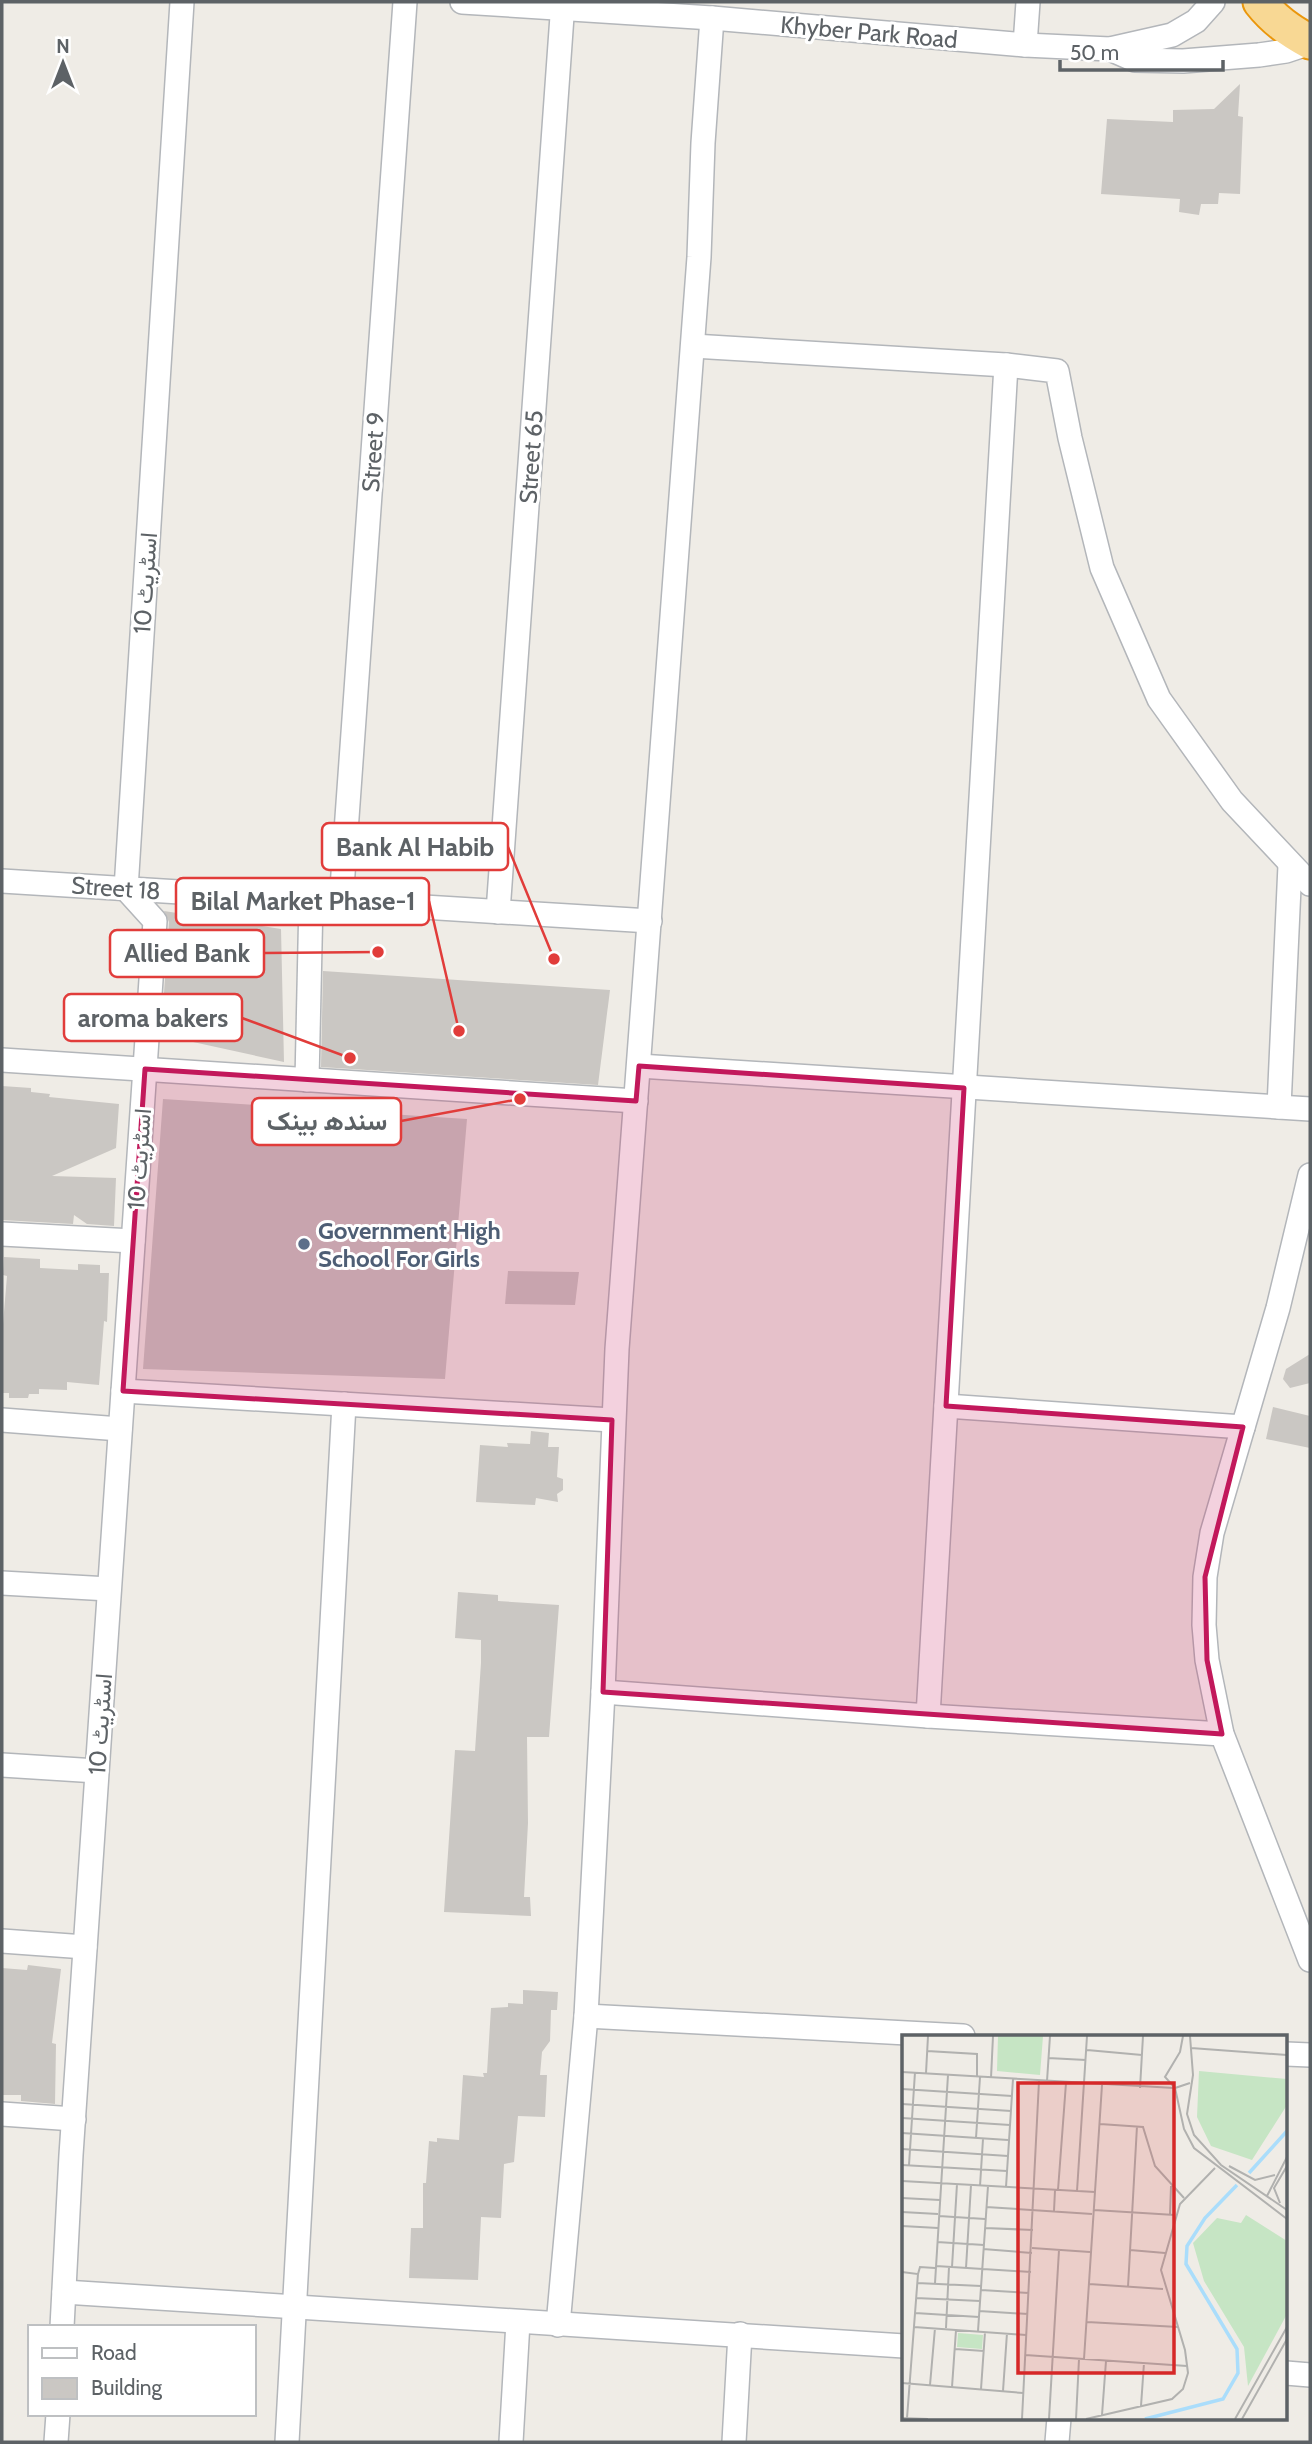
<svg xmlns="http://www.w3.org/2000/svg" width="1312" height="2444" font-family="Cabin,Vazirmatn,sans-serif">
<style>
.building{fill:#cac7c3}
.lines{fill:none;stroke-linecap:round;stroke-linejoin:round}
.minor-casing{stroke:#b3b6ba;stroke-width:26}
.highway-casing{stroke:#ea960b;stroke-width:37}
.minor{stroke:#fff;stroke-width:23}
.highway{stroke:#f8d894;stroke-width:33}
.marked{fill:#c2185b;fill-opacity:0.2;stroke:#c2185b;stroke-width:5;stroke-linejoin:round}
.service-dot{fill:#5c6f8a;stroke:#fff;stroke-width:2.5}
.labels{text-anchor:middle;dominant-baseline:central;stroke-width:6;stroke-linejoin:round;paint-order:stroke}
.street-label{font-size:24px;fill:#5d6266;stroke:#fff}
.service-label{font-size:24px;font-weight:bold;fill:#4e5e75;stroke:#fff;text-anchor:start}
.inset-river{fill:none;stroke:#aaddfb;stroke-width:3.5}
.inset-road{fill:none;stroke:#b1b1af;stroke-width:2}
.view{fill:#d62828;fill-opacity:0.15;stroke:#d62828;stroke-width:3.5}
.inset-edge{fill:none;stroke:#5d6266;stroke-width:3.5}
.leader{fill:none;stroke:#e13c3a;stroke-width:2.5}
.callout-dot{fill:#e13c3a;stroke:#fff;stroke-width:2.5}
.callout{fill:#fff;stroke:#e13c3a;stroke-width:2.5}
.callout-label{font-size:26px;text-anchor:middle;font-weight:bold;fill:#5d6266}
</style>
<rect width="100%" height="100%" fill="#efece6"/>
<g class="building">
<path d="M1240,84L1238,116L1243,117L1240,194L1219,193L1218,204H1201L1199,215L1179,212L1180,199L1101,194L1107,119L1173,122V110L1214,109Z"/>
<path d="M164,911L281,929L284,1062L161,1035L169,922Z"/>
<path d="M323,971L610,990L598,1085L321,1067Z"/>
<path d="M2,1086L31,1088V1092L50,1094L49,1097L119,1104L116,1148L52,1176L116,1178L114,1226L87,1224L74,1215L73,1224L2,1220Z"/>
<path d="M163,1099L285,1107V1114L311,1115V1109L467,1119L445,1379L143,1369Z"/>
<path d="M4,1257L40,1259V1268L78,1270V1264L100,1265V1273H109L107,1322L104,1321L99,1385L67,1382V1390L39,1389V1394H29L28,1398H9V1393H2V1336L7,1276L3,1275Z"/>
<path d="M508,1271L579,1272L575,1305L505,1304Z"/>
<path d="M1310,1354V1383L1290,1388L1283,1379L1286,1369Z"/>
<path d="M1273,1407L1310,1416V1448L1266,1439Z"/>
<path d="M531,1431L549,1433L548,1447H559L557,1477L563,1479V1490L557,1494L558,1502L536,1498L535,1505L476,1502L480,1445L508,1447L507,1443L530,1444Z"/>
<path d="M458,1592L498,1595V1601L559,1605L549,1737H527L528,1823L524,1897H530L531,1916L444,1912L455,1750L475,1751L481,1663V1640L455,1638Z"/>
<path d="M28,1965L61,1969L52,2043L56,2044L55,2104L21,2101V2095H2V1968L27,1970Z"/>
<path d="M523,1990L558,1992L557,2010H551L550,2041L542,2052L540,2075H547L545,2117L518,2116L514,2162L504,2164L501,2218L481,2217L478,2280L409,2278L411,2228H423V2183H426L429,2141L437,2142V2138L459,2140L463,2075L484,2077L483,2073H487L491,2008L508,2007V2003L523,2004Z"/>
</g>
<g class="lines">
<g class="minor-casing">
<g id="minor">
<path d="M462,2L712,18L1025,45L1110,49L1172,35L1196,21L1213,2"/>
<path d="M1025,45L1028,2"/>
<path d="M1110,49L1135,60L1183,61L1259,55L1286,51L1310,43"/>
<path d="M693,346L1006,365L1057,371L1070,438L1102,568L1159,699L1232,801L1310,884"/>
<path d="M2,881L650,921"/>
<path d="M341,902L405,2"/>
<path d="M498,912L563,2"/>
<path d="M2,1060L636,1101"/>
<path d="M639,1066L1310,1109"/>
<path d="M307,1080L311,900"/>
<path d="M1279,1107L1290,865"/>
<path d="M1310,1175L1278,1308L1212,1533L1205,1577L1204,1625L1207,1660L1222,1734L1310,1960"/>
<path d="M2,1234L133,1241"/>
<path d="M123,1391L612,1420"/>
<path d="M946,1406L1243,1427"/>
<path d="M2,1420L120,1429"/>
<path d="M2,1583L109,1589"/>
<path d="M603,1692L928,1716L1222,1734"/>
<path d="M928,1716L1006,365"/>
<path d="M2,1765L97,1771"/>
<path d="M2,1941L85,1947"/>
<path d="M586,2016L963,2036"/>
<path d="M1286,2054L1310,2055"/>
<path d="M2,2114L74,2119"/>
<path d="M64,2292L904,2346"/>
<path d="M558,2325L586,2016L603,1692L617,1349L699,257L703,143L712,18"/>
<path d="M62,2327L71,2155L155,921L126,889L182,2"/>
<path d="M1286,2373L1310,2375"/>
<path d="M56,2442L58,2414"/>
<path d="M287,2442L344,1404"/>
<path d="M511,2442L518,2322"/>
<path d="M734,2442L740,2334"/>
<path d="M1057,2442L1059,2418"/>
</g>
</g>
<g class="highway-casing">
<path id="highway" d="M1260,2C1274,20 1290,31 1310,42"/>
</g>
<use href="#minor" class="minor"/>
<use href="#highway" class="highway"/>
</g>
<path class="marked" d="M639,1066L964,1088L946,1406L1243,1427L1205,1577L1207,1660L1222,1734L603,1692L612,1420L123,1391L145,1069L636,1101Z"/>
<circle class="service-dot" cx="304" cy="1244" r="7"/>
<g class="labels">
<g class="street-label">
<text transform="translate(869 32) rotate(5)">Khyber Park Road</text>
<text transform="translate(373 452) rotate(-86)">Street 9</text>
<text transform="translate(531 457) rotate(-86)">Street 65</text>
<text transform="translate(145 583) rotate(-86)">اسٹریٹ 10</text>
<text transform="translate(116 888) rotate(4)">Street 18</text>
<text transform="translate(139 1159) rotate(-86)">اسٹریٹ 10</text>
<text transform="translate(100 1724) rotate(-86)">اسٹریٹ 10</text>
</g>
<g class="service-label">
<text x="318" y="1230">Government High<tspan x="318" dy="28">School For Girls</tspan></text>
</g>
</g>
<g transform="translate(902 2035)">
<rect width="385" height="385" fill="#efece6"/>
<path d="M96,1H141L138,40L95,36ZM297,36L385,44V70L350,125L309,111L295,82ZM344,180L385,206V279L346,351L342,312L302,246L291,208L315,183L339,188ZM56,298L81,300L80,314L55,312Z" fill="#c6e5c4"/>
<path class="inset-river" d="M347,138L385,96M243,384L321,364L336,338L335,314L284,229L285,211L303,183L335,150"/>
<path class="inset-road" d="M281,1L278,17L263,42L273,53L288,48M288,1L291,40L285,79L292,100L319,130L385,175M289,13L385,20M185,15L240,20M25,16L75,19V42M146,23L184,25M0,37L272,53M24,38L26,1M89,43L91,1M145,46L148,1M238,53L241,1M273,53L282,94L292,113L385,184M0,54L110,61M0,69L109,76M0,83L108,90M198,89L241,92L253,131L282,163M0,98L106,105M74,103L78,42M0,114L106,121M0,130L105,136M7,130L13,37M327,131L353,145L373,140M0,146L193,157M78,151L81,104M104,152L111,44M156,155L164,48M175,156L185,1M365,161L385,122M0,163L38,165M378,168L372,153L385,131M84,172L190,179M192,175L273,180M152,176L153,155M0,177L36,179M268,179L269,151M37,181L83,184M0,191L36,193M83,193L131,195M35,207L82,210M130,213L188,217M81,214L130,218M228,215L263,218M34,231L129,237M50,232L55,149M64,233L69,150M0,237L16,239L5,383M16,239L18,232L33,233M15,248L79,251M33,248L46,40M187,249L261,254M226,252L235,91M79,255L127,258M14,263L78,266M77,276L126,279M13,278L77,282M185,287L276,292M12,292L124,300M44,293L47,232M76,296L86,151M53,314L82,316M123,320L285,331M182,324L200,50M0,348L121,358M28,350L33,293M50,352L54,295M79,354L83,297M101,356L105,298M239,371L242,328M200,380L204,326M0,383L26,384M120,384L137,46M147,384L157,215M174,384L177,324M184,384L270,364L281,354L286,338L283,315L259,235L278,169L313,133M333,384L385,292M340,384L385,304"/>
<path class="view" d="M116,48H272V338H116Z"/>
<rect width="385" height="385" class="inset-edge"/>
</g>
<path class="leader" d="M554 959L508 847M459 1031L429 901M378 952L264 953M350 1058L242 1018M520 1099L401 1121"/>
<g class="callout-dot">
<circle cx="554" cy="959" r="7"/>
<circle cx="459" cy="1031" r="7"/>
<circle cx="378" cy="952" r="7"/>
<circle cx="350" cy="1058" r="7"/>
<circle cx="520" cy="1099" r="7"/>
</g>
<g class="callout">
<rect x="322" y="823" width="186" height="47" rx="7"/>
<rect x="176" y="878" width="253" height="47" rx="7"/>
<rect x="110" y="930" width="154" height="47" rx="7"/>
<rect x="64" y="994" width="178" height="47" rx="7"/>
<rect x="252" y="1098" width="149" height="47" rx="7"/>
</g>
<g class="callout-label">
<text x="415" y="856">Bank Al Habib</text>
<text x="303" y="910">Bilal Market Phase-1</text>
<text x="187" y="962">Allied Bank</text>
<text x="153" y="1027">aroma bakers</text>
<text x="327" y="1130">سندھ بینک</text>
</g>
<rect width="1312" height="2444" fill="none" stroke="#5d6266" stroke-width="7"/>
<rect x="28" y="2325" width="228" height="91" fill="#ffffff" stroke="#bec0c2" stroke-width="2"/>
<rect x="42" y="2348" width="35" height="10" fill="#ffffff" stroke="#bec0c2" stroke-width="2"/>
<text x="91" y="2360" font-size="21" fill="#5d6266">Road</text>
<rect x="42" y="2378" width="35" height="21" fill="#cac7c3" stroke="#bec0c2" stroke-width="2"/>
<text x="91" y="2395" font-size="21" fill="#5d6266">Building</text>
<g transform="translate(63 63)" stroke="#ffffff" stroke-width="5" paint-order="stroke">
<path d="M0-5L12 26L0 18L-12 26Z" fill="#5d6266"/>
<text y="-10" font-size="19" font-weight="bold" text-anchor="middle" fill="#5d6266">N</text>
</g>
<path d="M1060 60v10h163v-10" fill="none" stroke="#5d6266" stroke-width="3.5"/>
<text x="1070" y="60" font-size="21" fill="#5d6266" stroke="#ffffff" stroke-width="5" paint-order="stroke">50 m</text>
</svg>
